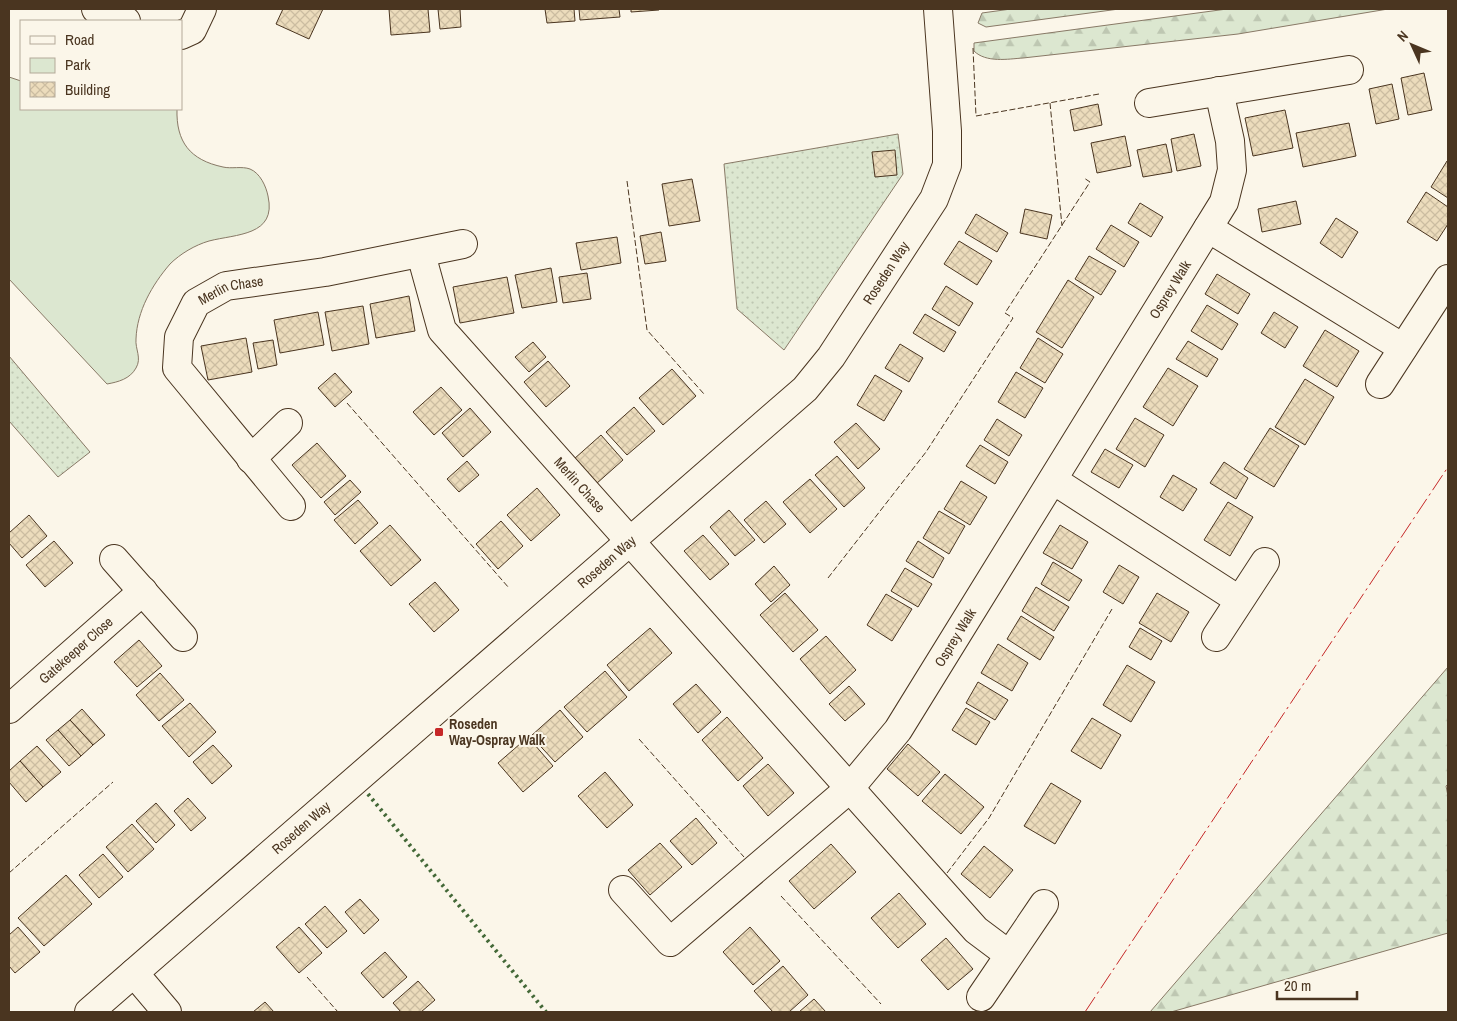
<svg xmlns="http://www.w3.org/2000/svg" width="1457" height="1021" font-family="'Archivo Narrow',sans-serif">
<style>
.grass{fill:url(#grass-dots);stroke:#887966}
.forest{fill:url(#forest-firs);stroke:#887966}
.park{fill:#dce7d0;stroke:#887966}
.building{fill:url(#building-cross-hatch);stroke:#4a3520}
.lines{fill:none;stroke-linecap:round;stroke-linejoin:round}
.minor-casing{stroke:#4a3520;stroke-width:30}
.minor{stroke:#fbf6e9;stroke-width:28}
.hedge{stroke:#436837;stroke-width:4;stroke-dasharray:2.5 4;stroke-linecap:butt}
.fence{stroke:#4a3520;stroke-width:1;stroke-dasharray:6 2.5;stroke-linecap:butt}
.power{stroke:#c62828;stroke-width:1;stroke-dasharray:18 4 2.5 4;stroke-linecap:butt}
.poi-dot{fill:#c62828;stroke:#fbf6e9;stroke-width:2}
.labels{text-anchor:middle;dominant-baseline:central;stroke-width:4;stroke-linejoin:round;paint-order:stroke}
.street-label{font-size:14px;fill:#4a3520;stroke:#fbf6e9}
.poi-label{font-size:14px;font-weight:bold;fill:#4a3520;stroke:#fbf6e9;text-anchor:start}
</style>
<defs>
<pattern id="grass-dots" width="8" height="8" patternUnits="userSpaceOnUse" patternTransform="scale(1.25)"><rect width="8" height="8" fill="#dce7d0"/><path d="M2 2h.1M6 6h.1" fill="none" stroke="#bec7b2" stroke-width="1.8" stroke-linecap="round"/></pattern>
<pattern id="forest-firs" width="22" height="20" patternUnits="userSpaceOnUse" patternTransform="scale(1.25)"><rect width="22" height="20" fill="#dce7d0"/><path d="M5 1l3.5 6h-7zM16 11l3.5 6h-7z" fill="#bec7b2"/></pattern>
<pattern id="building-cross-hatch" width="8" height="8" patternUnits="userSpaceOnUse" patternTransform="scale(1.25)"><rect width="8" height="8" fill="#ecdcbc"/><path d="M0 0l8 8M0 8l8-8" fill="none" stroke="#ccbda1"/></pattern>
</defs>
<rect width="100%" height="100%" fill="#fbf6e9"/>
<g class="grass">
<path d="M898,134L903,174L784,350L737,309L724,164Z"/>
<path d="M9,356L90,452L58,477L9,421Z"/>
</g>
<g class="forest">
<path d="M1011,9H1119L986,27L978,23L982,13Z"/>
<path d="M1227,9H1388L1238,34L1023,58C1008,59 986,63 974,51V43Z"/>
<path d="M1448,667V784L1446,786L1448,796V933L1171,1012H1150Z"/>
</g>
<path class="park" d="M9,77L21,81V109H177C176,142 190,160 223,167C231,169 242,166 250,169C260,173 266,186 268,196C277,236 236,234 209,241C195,245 180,254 170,264C152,285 137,311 136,339C135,349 142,358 136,368C130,379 118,382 107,384L9,279Z"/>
<g class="building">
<path d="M283,9H323L309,39L276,24Z"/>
<path d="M389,9H428L430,32L391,35Z"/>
<path d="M438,9H460L461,27L440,29Z"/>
<path d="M545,9H574L575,21L547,23Z"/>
<path d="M579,9H619L620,17L580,20Z"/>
<path d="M631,9H659V10L631,12Z"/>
<path d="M1424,73L1432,110L1408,115L1401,78Z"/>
<path d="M1392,84L1399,119L1376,124L1369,89Z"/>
<path d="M1098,104L1102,125L1074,131L1070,110Z"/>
<path d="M1285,110L1293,148L1253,156L1245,118Z"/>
<path d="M1349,123L1356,156L1303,167L1296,133Z"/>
<path d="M1194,134L1201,166L1177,171L1171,139Z"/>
<path d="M1125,136L1131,166L1097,173L1091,143Z"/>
<path d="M1166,144L1172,172L1143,177L1137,150Z"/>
<path d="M895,150L897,175L875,177L872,152Z"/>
<path d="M1447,161L1448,162V198L1431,187Z"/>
<path d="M692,179L700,221L669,226L662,184Z"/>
<path d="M1426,192L1448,207V224L1437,241L1407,222Z"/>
<path d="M1296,201L1301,224L1262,232L1258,209Z"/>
<path d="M1140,203L1163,217L1151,237L1128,223Z"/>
<path d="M1025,209L1052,215L1047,239L1020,233Z"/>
<path d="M976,214L1008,233L997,252L965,233Z"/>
<path d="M1336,218L1358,232L1342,258L1320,243Z"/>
<path d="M1111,225L1139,242L1124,267L1096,249Z"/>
<path d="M661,232L666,261L645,264L640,236Z"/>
<path d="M617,237L621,263L581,270L576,243Z"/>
<path d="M959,241L992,261L977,285L944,264Z"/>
<path d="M1089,256L1116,271L1101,295L1075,279Z"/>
<path d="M551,268L557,302L522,308L515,275Z"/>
<path d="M587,273L591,299L563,303L559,277Z"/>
<path d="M1217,274L1250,294L1238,314L1205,294Z"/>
<path d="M507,277L514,313L460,323L453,287Z"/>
<path d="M1068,280L1094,297L1062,348L1036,332Z"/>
<path d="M946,286L973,303L959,326L932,309Z"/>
<path d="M409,296L415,331L376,338L370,304Z"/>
<path d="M1207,305L1238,324L1222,350L1191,331Z"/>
<path d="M363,306L369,344L332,351L325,312Z"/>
<path d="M318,312L324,345L280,353L274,320Z"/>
<path d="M1274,312L1298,327L1285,348L1261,333Z"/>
<path d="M925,314L956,332L944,352L913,333Z"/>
<path d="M1325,330L1359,351L1337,387L1303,366Z"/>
<path d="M246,338L252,372L208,380L201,346Z"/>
<path d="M1038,338L1063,354L1045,383L1020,368Z"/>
<path d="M273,340L277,365L258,369L253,343Z"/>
<path d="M1188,341L1218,359L1207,377L1176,359Z"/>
<path d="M533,342L546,357L529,372L515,357Z"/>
<path d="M900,344L923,358L909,382L885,368Z"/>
<path d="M548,361L570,386L546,407L524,382Z"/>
<path d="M1168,368L1198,386L1173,426L1143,407Z"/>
<path d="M672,369L696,396L663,425L639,398Z"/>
<path d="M1016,372L1043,388L1025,418L998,402Z"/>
<path d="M335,373L352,392L335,407L318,388Z"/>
<path d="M875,375L902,391L884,421L857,405Z"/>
<path d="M1305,379L1334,397L1305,445L1275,427Z"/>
<path d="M441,387L462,410L434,435L413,412Z"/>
<path d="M634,407L655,431L627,455L606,432Z"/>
<path d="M470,408L491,432L463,457L442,433Z"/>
<path d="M1135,418L1164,435L1145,467L1116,449Z"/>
<path d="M997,419L1022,435L1009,456L984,440Z"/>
<path d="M856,423L880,449L858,469L834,442Z"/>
<path d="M1270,428L1299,446L1274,487L1244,469Z"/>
<path d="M601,435L623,460L596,484L574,459Z"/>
<path d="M317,443L346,476L321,498L292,465Z"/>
<path d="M980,445L1008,462L995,484L966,466Z"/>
<path d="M1105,449L1133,465L1119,488L1091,472Z"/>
<path d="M837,456L865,488L844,507L815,475Z"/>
<path d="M467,461L479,475L459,492L447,479Z"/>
<path d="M1224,462L1248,478L1236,499L1210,483Z"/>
<path d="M1173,475L1197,489L1183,511L1160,497Z"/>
<path d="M810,479L837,509L810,533L783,502Z"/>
<path d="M350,480L361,492L335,515L324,502Z"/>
<path d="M961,481L987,497L970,525L944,509Z"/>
<path d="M537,488L560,515L531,541L507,515Z"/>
<path d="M358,500L378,523L355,544L334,520Z"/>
<path d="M766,501L786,524L764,543L744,520Z"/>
<path d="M1228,502L1253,517L1230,556L1204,540Z"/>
<path d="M729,510L755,540L735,556L710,527Z"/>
<path d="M939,511L965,526L949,554L923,538Z"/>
<path d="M29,515L47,536L22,558L9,543V533Z"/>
<path d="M501,521L523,546L498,569L476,544Z"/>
<path d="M390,525L421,560L391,586L360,551Z"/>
<path d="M1060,525L1088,542L1072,569L1043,553Z"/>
<path d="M703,535L729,564L710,580L684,551Z"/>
<path d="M54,541L73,563L45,587L26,565Z"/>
<path d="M918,541L944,558L933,578L906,561Z"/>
<path d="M1053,562L1082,580L1069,601L1041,584Z"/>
<path d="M1119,565L1139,577L1123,604L1103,592Z"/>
<path d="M774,566L790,585L771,602L755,584Z"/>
<path d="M905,568L932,584L918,607L891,591Z"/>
<path d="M435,582L459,610L434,632L409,604Z"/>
<path d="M1036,587L1069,607L1054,631L1022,611Z"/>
<path d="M785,593L818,630L793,652L760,615Z"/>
<path d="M1157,593L1189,612L1171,642L1139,623Z"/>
<path d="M886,594L912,609L892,641L867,625Z"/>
<path d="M1021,616L1054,637L1040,660L1007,639Z"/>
<path d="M650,628L672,653L629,691L607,665Z"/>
<path d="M1140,628L1162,641L1151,660L1129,647Z"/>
<path d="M826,636L856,670L830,694L800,659Z"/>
<path d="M139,640L162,666L137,687L114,662Z"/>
<path d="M998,644L1028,663L1012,691L981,673Z"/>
<path d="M1127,665L1155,682L1131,722L1103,705Z"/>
<path d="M605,671L627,697L587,732L564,707Z"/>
<path d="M160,673L184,700L159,721L136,695Z"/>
<path d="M978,682L1008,700L995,720L966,703Z"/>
<path d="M696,684L721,712L698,733L673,704Z"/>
<path d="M849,686L865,704L845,721L829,704Z"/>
<path d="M190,703L216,732L189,757L162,726Z"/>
<path d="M966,708L990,722L976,745L952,730Z"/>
<path d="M82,709L105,735L93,745L70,720Z"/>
<path d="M560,710L583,737L555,762L531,736Z"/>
<path d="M727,717L763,758L738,781L702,740Z"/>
<path d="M1092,718L1121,735L1101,769L1071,751Z"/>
<path d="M70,720L93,745L81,756L58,730Z"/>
<path d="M58,730L81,756L69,766L46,740Z"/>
<path d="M528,737L553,766L523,792L498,763Z"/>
<path d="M908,744L940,772L918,796L887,769Z"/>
<path d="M213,745L232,766L212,784L193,762Z"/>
<path d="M37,746L61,772L43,787L20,761Z"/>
<path d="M20,761L43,787L26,802L9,782V771Z"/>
<path d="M768,764L794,793L768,816L743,786Z"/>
<path d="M605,772L633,805L607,828L578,796Z"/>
<path d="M945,774L984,807L961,834L922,801Z"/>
<path d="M1051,783L1081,801L1055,844L1024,826Z"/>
<path d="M188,798L206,818L191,831L174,811Z"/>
<path d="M156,803L175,825L156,843L136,821Z"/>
<path d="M696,818L717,843L692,865L670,841Z"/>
<path d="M132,824L154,849L128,872L106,847Z"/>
<path d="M660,843L682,867L650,895L628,870Z"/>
<path d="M831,844L856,872L814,909L789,881Z"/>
<path d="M984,846L1013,870L990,898L961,874Z"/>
<path d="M103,854L123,877L99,898L79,875Z"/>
<path d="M66,875L92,904L44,946L18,918Z"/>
<path d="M899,893L926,924L898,948L871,918Z"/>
<path d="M360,899L379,920L364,934L345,912Z"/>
<path d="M325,906L347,931L327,948L305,924Z"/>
<path d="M18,927L40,952L15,973L9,966V935Z"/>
<path d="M299,927L322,953L299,973L276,947Z"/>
<path d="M750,927L780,961L753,985L723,952Z"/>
<path d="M946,938L973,969L948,990L921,960Z"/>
<path d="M385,952L407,977L383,998L361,973Z"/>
<path d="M783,966L808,995L789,1012H773L754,991Z"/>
<path d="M418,981L435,1000L421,1012H401L393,1003Z"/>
<path d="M814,999L826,1012H799Z"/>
<path d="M265,1002L274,1012H253Z"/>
</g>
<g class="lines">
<g class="minor-casing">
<g id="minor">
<path d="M96,9L126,21"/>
<path d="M181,35L192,30L202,9"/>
<path d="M1149,103L1349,70"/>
<path d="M1208,228L1403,348"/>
<path id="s1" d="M421,254L442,330L976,930L1008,954"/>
<path d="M1380,384L1448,279"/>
<path d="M251,459L288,423"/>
<path d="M1053,480L1239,600"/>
<path id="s2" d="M291,506L177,368L179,337L196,303L226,286L325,272L463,244"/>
<path d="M114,559L183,637"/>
<path d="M1216,637L1265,562"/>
<path id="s3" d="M9,709L143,591"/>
<path id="s4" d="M623,890L670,942L849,789L898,730L1224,202L1232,170L1230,141L1219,91"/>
<path d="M134,973L167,1012"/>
<path d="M981,997L1044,904"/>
<path id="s5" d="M89,1012L805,389L831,357L934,199L947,165V131L938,9"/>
</g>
</g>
<use href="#minor" class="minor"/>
<path class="hedge" d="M368,794L546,1012"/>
<g class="fence">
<path d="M973,48L976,116L1099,94"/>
<path d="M1050,103L1062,226"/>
<path d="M627,181L647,330L704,394"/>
<path d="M347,403L509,588"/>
<path d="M828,578L926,452L1013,318L1005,313L1090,182L1084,178"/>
<path d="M639,739L744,857"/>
<path d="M9,873L113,782"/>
<path d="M947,873L989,818L1112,609"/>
<path d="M781,896L881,1004"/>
<path d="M307,977L338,1012"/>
</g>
<path class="power" d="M1085,1012L1448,467"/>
</g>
<rect class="poi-dot" x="434" y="727" width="10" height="10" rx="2.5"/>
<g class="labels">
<g class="street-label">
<text stroke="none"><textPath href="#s5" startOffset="1091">Roseden Way</textPath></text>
<text stroke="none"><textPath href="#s4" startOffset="900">Osprey Walk</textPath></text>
<text stroke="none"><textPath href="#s2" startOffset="286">Merlin Chase</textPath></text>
<text stroke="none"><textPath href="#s1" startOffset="286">Merlin Chase</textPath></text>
<text stroke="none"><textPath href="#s5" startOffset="686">Roseden Way</textPath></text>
<text stroke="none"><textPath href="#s4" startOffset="491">Osprey Walk</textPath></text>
<text stroke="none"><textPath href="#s3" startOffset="89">Gatekeeper Close</textPath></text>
<text stroke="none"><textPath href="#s5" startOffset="281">Roseden Way</textPath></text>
</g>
<g class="poi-label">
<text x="449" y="724">Roseden<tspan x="449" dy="16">Way-Ospray Walk</tspan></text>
</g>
</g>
<rect width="1457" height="1021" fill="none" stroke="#4a3520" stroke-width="20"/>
<rect x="20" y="20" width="162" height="90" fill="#fbf6e9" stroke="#b4a999"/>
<rect x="30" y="36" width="25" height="8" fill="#fbf6e9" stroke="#b4a999"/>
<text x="65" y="45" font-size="15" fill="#4a3520">Road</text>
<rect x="30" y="58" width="25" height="15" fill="#dce7d0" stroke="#b4a999"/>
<text x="65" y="70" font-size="15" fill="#4a3520">Park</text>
<rect x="30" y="82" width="25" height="15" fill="url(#building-cross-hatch)" stroke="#b4a999"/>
<text x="65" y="95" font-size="15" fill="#4a3520">Building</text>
<g transform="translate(1412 45) rotate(314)" stroke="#fbf6e9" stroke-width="4" paint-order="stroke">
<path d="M0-4L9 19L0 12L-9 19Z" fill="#4a3520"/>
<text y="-8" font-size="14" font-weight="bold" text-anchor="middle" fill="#4a3520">N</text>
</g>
<path d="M1277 991v8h80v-8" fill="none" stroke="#4a3520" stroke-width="2.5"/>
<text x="1284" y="991" font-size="15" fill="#4a3520" stroke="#fbf6e9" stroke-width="4" paint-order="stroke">20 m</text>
</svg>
